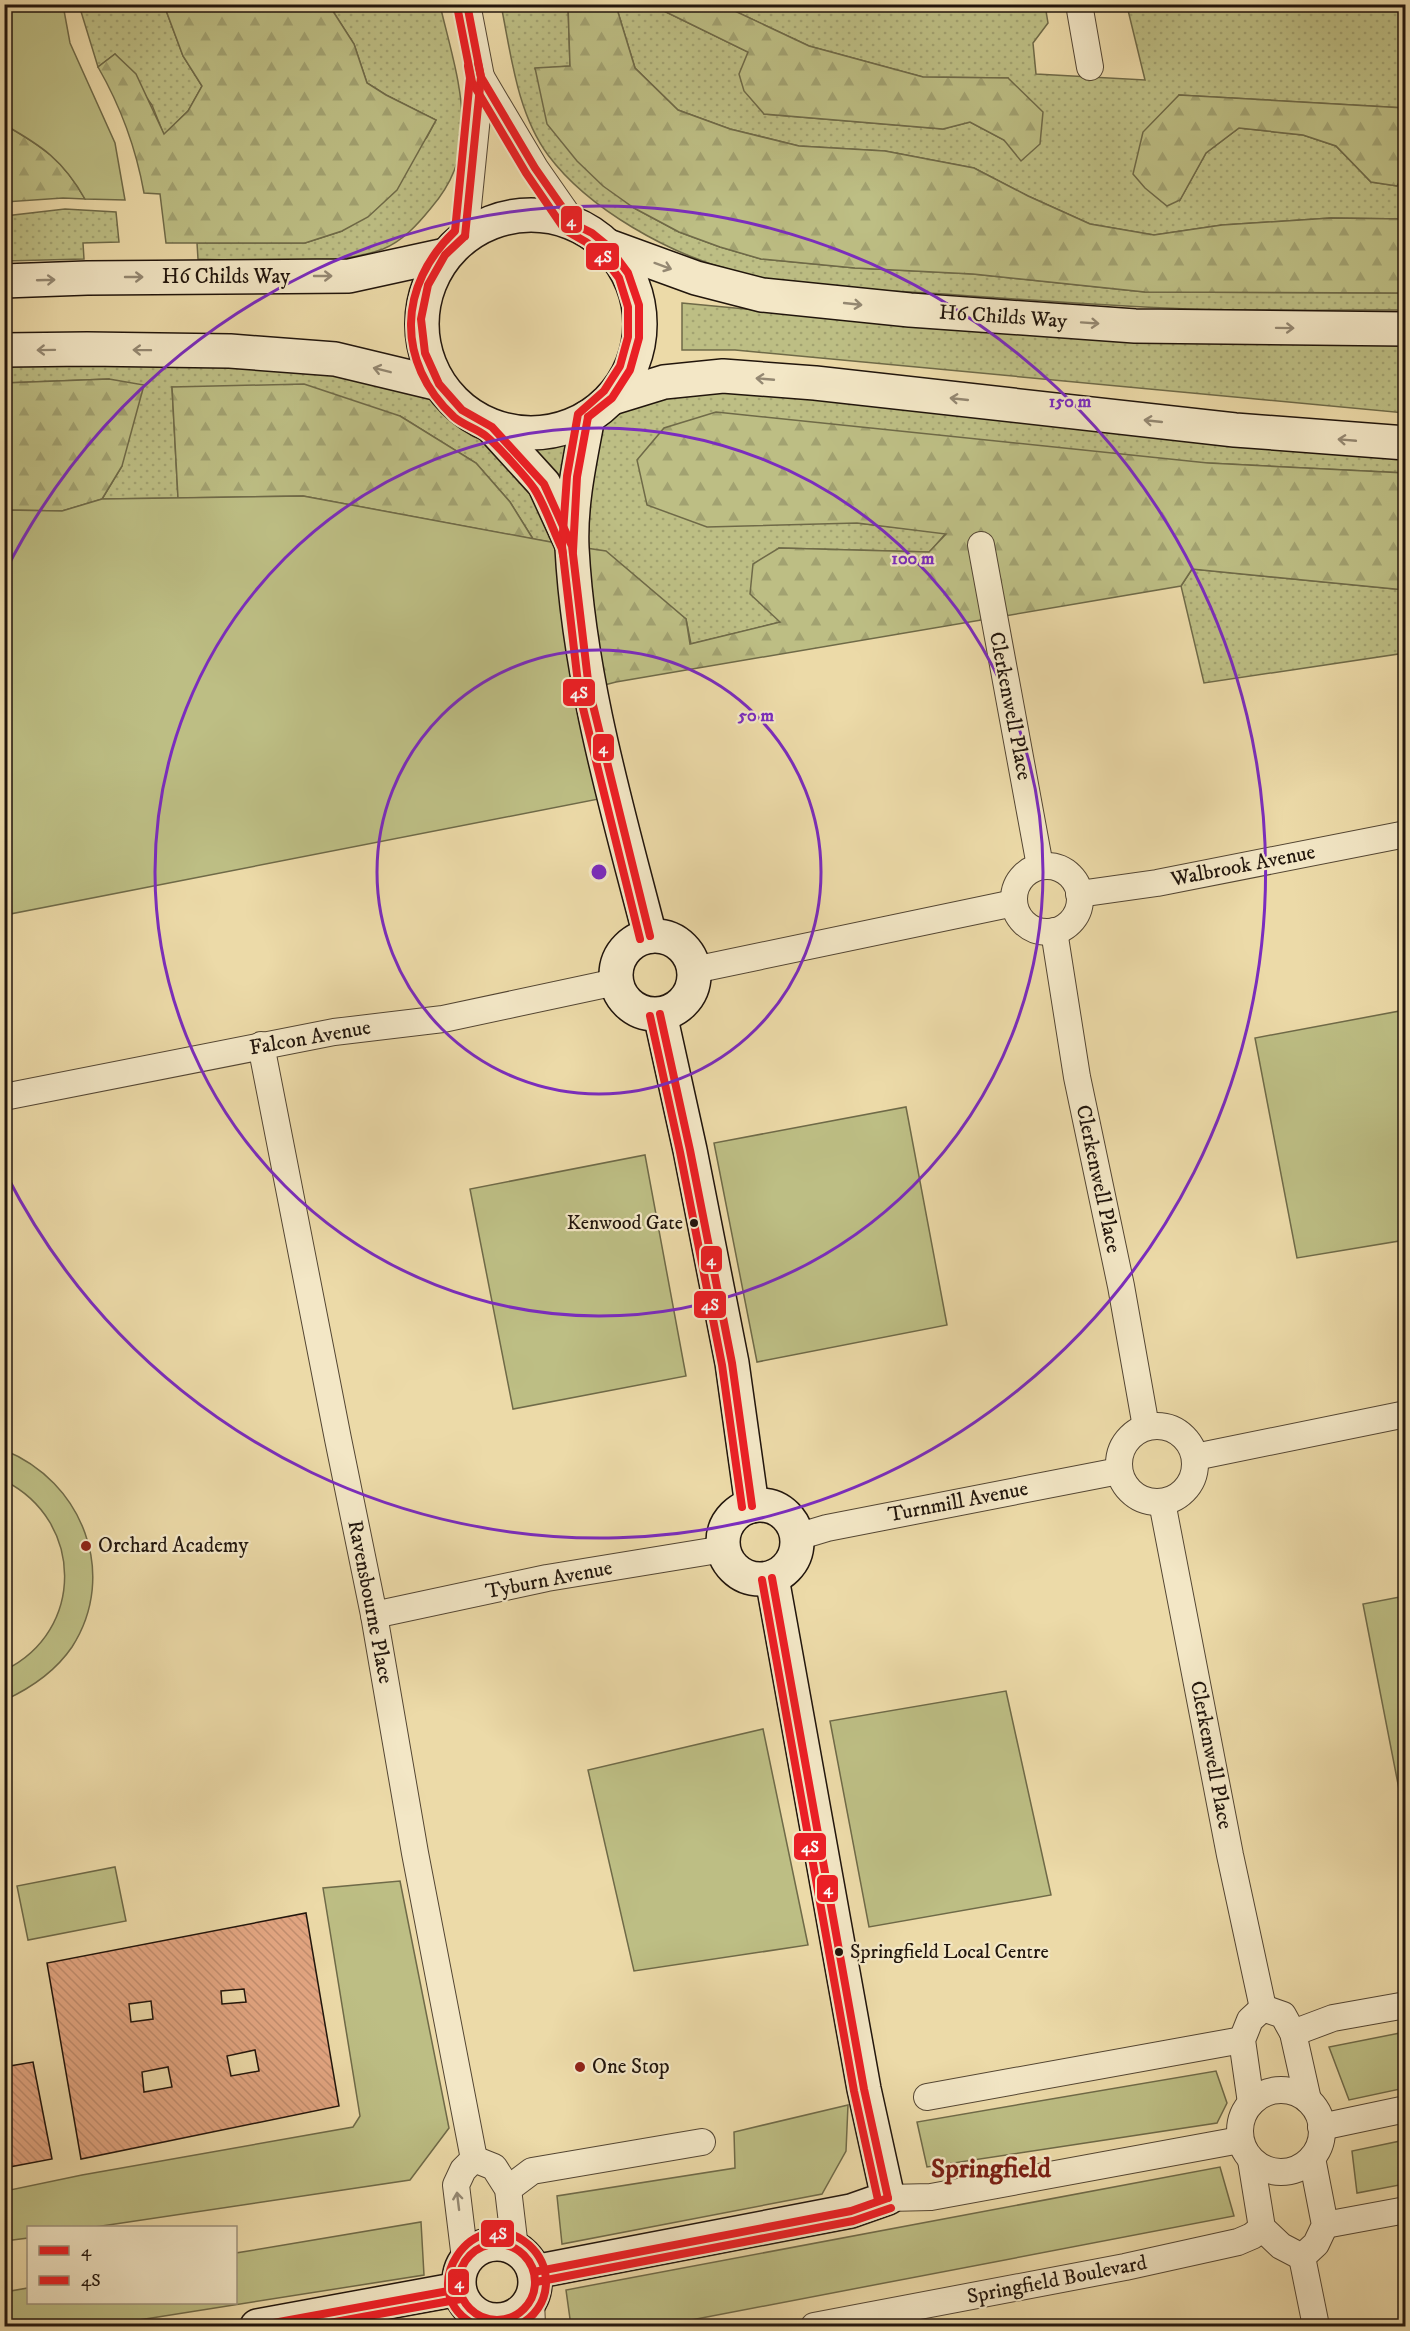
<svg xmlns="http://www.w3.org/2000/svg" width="1410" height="2331" font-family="'IM FELL DW Pica',serif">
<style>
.grass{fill:url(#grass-dots);stroke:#6f6a48;stroke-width:1.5}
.forest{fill:url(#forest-firs);stroke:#6f6a48;stroke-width:1.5}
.park{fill:#bdbe84;stroke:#6f6a48;stroke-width:1.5}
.building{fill:url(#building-back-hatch);stroke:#21150c;stroke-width:1.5;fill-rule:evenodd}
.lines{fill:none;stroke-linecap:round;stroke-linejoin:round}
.street-casing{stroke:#544633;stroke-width:28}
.secondary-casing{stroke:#21150c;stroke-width:36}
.street{stroke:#f3e7c6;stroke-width:26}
.secondary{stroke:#f3e7c6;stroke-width:33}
.bus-1-casing{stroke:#f3e7c6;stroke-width:12}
.bus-2-casing{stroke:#f3e7c6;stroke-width:12}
.bus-1{stroke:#ec1f25;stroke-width:8}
.bus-2{stroke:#ec1f25;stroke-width:8}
.oneway{stroke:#948872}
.ring{fill:none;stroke:#7b2cbf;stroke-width:3}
.bus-dot{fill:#21150c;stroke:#f3e7c6;stroke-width:2}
.poi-dot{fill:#8f2418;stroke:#f3e7c6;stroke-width:2}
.labels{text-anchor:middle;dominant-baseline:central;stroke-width:4.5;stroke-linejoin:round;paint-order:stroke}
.bus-label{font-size:20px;fill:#21150c;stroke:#f3e7c6;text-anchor:end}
.street-label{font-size:21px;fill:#21150c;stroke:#f3e7c6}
.poi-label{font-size:21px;fill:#21150c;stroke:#f3e7c6;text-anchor:start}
.district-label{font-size:27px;font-weight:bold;fill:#7a1f14;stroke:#f3e7c6}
.centre{fill:#7b2cbf;stroke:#f3e7c6;stroke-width:3}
.ring-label{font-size:18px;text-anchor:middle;font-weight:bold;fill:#7b2cbf;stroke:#f3e7c6;stroke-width:4.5;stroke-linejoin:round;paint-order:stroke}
.line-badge{stroke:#f3e7c6;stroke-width:2}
.badge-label{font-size:16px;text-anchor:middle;font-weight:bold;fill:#fff}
</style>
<defs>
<pattern id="grass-dots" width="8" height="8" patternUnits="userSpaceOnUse" patternTransform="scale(1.5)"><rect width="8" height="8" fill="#bdbe84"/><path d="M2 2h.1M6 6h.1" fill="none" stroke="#a2a271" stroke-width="1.8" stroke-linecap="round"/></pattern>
<pattern id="forest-firs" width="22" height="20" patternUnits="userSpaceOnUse" patternTransform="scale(1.5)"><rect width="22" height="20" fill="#bdbe84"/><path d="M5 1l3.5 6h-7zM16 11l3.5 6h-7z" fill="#a2a271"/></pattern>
<pattern id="building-back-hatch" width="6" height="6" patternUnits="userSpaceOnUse" patternTransform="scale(1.5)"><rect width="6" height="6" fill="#e3a682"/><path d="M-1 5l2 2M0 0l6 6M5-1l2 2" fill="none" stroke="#c28e6f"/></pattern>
</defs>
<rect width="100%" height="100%" fill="#ecdaa8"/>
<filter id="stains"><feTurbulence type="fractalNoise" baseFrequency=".00333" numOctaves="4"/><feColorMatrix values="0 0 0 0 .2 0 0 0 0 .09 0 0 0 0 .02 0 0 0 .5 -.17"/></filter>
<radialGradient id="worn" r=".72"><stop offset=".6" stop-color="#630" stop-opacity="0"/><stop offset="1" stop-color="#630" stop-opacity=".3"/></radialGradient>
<g class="grass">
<path d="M79,5H164L183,56L202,86L188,111L164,135L152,105L115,54L98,67Z"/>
<path d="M329,5H440C449,44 464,90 462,130C462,159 450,186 431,208C418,224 403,241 383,249C332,268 253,260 198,259L197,243H305L342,231L427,137L436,120L386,95L367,83L354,44Z"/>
<path d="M501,5H568L570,66L535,69L634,208L679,232L720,247L761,259L855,268L973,274L1145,292L1405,293V310C1333,310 1260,311 1188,309C1107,306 1026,300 945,294C875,289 802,290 734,271C670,254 589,210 548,155C517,113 511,54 501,5Z"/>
<path d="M722,5H1045L1048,23L1033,43L1036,74L1145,80L1127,6L1106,5H1405V108L1179,95L1180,200L1206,153L1239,128L1303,135L1336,146L1371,182L1397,186L1405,170V219L1331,218L1222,225L1154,235L1090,224L1028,196L974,168L885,151L799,146L730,129L678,110L635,68L617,9L662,10L748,52L764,114L943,129L970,122L1004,140L1008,78L923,77L809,46Z"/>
<path d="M65,209L116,212L119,242L83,243L84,259L5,261V216Z"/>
<path d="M682,303L880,322L1152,343H1405V413L735,350H682Z"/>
<path d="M87,349L439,384C447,393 455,404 464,411C535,459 597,413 664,382L1405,443V473L1208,463L857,523L946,533L930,552L779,548L781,622L691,644L686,619L572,546L533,539L510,502L476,463L400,416L172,387L178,498L102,499L122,466L109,379L5,383L4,350Z"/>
<path d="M1192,569L1405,590V653L1204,683L1181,586Z"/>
</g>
<g class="forest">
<path d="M164,5H329L354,44L367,83L386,95L436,120L397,190L368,217L342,231L305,243H166L160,194L144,193C136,148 121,107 98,67L115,54L136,74L164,134L188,111L202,86L183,56Z"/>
<path d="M568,5H722L809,46L923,77L1008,78L1043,112L1040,144L1021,161L1004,140L970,122L943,129L764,114L744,91L739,74L748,52L662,10L617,9L635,68L678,110L730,129L799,146L885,151L974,168L1028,196L1090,224L1154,235L1222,225L1331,218L1405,219V293L1145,292L973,274L855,268L761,259L720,247L679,232L634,208L603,186L577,161L547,124L535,68L570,66Z"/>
<path d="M1179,95L1405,108V170L1397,186L1371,182L1336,146L1303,135L1239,128L1206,153L1180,200L1167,206L1145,188L1133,174L1143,132Z"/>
<path d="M5,125C42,146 63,160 85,199L63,198L5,202Z"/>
<path d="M109,379L144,385L122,466L102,499L62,511L5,510L4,383Z"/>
<path d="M304,384L400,416L476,463L510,502L533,539L303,496L178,498L172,387Z"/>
<path d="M716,412L1208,463L1405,473V590L1192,569L1181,586L616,682L589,689L572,546L606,551L686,619L690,644L780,622L750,594L753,564L779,548L929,552L946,534L857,523L707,527L647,505L637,460L664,428Z"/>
</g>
<g class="park">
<path d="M5,4L63,5L70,43L115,143L125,200L85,199C63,160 42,146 5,125Z"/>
<path d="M303,496L572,546L614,796L5,915V510L62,511L102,499Z"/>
<path d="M1405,1010V1240L1297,1258L1255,1038Z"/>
<path d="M906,1107L947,1325L757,1362L714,1143Z"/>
<path d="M645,1155L686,1376L513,1409L470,1189Z"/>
<path d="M4,1450C82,1481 119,1574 72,1647C55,1672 31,1688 5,1700V1670C85,1631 84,1521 5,1481Z"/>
<path d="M1405,1596H1406L1405,1820L1363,1604Z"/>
<path d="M1006,1691L1051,1895L869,1927L830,1721Z"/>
<path d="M763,1729L808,1945L634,1971L588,1770Z"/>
<path d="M115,1867L126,1921L28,1940L17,1886Z"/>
<path d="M400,1881L449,2128L410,2180L95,2227L28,2228V2238L5,2241V2191L82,2175L353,2127L360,2116L323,1888Z"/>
<path d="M1405,2032V2088L1349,2100L1329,2047Z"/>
<path d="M1216,2071L1227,2103L1217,2123L927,2167L917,2122Z"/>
<path d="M848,2105L846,2151L822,2194L562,2244L557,2196L735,2168L734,2132Z"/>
<path d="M1405,2140V2184L1357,2193L1352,2151Z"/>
<path d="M1220,2167L1234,2216L660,2326H571L566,2290Z"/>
<path d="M421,2222L424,2275L101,2326H5V2292L28,2288V2302H236V2253Z"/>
</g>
<g class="building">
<path d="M306,1913L339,2106L81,2159L47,1963ZM244,1989L246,2002L222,2004L221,1991ZM151,2001L153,2019L131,2022L129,2004ZM255,2050L259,2071L231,2076L227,2056ZM168,2067L172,2087L144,2092L142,2072Z"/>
<path d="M33,2062L52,2159L4,2168V2067Z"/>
</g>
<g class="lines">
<g class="street-casing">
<g id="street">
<path d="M1079,4L1090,67"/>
<path d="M481,77L535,168L574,224"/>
<path d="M465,236L481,77L467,4"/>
<path d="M981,545L1040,866"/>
<circle cx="1047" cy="899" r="33"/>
<path d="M1079,894L1157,883L1406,834"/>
<path d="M1054,931L1077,1077L1121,1286L1146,1427"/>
<path d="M694,970L1014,903"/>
<path d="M261,1045L338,1439L374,1615L415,1853L474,2159"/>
<path d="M4,1097L334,1032L443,1019L616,982"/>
<circle cx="1157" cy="1464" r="38"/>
<path d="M1195,1457L1406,1414"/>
<path d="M1162,1502L1230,1855L1263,2008"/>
<path d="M797,1537L827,1528L1119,1471"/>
<path d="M374,1615L547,1578L724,1549"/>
<path d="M1293,2033L1333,2018L1406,2005"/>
<circle cx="1281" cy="2131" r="41"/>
<path d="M927,2097L1242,2040"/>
<path d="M1251,2103L1242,2040L1250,2020L1263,2008L1283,2015L1293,2033L1308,2100"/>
<path d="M1321,2127L1406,2109"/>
<path d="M1251,2160L1262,2228L1281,2246L1302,2257L1316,2244L1325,2225L1312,2158"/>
<path d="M508,2189L532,2171L702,2142"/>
<path d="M888,2198L931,2197L1240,2140"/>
<path d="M1325,2225L1406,2210"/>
<path d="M1302,2257L1316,2326"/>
<path d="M465,2259L456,2185L463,2170L474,2159L494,2167L508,2189L515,2248"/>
<path d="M531,2300L532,2326"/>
<path d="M474,2313L477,2326"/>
<path d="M814,2326L1125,2267L1238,2242L1252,2236L1262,2228"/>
</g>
</g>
<g class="secondary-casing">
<g id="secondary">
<circle cx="531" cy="324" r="109"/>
<path d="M608,246L696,278L762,295L910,310L1135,326L1406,329"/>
<path d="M4,281L87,278L349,276L445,255"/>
<path d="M4,350L87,349L230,351L335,359L439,384"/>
<path d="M612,398L664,382L723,376L815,383L1235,430L1406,443"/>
<path d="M588,417C580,460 570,504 572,548C579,680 617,808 650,936"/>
<path d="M492,427L544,484L571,543"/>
<circle cx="655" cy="975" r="39"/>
<path d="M660,1014L690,1150L732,1363L752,1506"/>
<circle cx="760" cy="1542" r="37"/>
<circle cx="497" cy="2282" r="38"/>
<path d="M534,2272L851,2211L888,2198L864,2089L772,1578"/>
<path d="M257,2326L459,2289"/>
</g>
</g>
<use href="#street" class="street"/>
<use href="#secondary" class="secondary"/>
<g class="bus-1-casing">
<g id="bus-1">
<path d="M467,4L481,77L535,168L574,224L592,233L608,246L628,273L639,305V338L630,370L612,398L588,417"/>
<path d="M465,236L445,255L428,285L421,319L425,353L439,384L462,410L492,427L544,484L572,546L589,689L650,936"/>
<path d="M465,236L481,77L478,63"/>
<path d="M573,551L577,477L588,417"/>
<path d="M660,1014L690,1150L732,1363L752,1506"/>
<path d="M772,1578L864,2089L888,2198"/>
<circle cx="497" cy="2282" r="38"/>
<path d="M534,2272L851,2211L888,2198"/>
<path d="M257,2326L459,2289"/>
</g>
</g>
<g class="bus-2-casing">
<g id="bus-2">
<path d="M457,6L472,82L526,173L565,230L586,242L600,253L619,278L628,307V337L620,366L604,391L578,414L567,476L562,546L579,692L640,939"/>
<path d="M468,66L470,78L455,231C398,285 395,362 454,417C463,425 476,428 486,436C496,444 528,479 535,490C546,508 553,530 562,549L563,555"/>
<path d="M650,1016L680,1152L722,1365L742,1507"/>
<path d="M762,1580L854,2091L878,2200"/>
<path d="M536,2282L853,2221L891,2208"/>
<path d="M313,2326L461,2299"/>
<path d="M477,2326C409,2293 475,2198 529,2245C540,2255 546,2268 546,2282C546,2302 534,2318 517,2326"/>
</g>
</g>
<use href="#bus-1" class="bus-1"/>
<use href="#bus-2" class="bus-2"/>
</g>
<defs><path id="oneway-shaft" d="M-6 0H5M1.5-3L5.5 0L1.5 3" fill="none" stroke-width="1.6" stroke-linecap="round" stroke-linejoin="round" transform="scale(1.5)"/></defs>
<g class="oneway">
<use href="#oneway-shaft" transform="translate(663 266) rotate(20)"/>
<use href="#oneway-shaft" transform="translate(323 276)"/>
<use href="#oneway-shaft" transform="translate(134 277)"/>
<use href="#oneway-shaft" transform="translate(46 280) rotate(-2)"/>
<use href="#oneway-shaft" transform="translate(853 304) rotate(6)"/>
<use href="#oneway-shaft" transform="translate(1090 323) rotate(4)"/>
<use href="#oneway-shaft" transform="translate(1285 328) rotate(1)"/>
<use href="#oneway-shaft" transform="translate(46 350) rotate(179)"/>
<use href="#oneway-shaft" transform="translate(142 350) rotate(-179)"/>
<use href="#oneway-shaft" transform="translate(382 370) rotate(-166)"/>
<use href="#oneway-shaft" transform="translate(765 379) rotate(-175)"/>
<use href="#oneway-shaft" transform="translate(959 399) rotate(-174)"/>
<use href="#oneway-shaft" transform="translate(1153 421) rotate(-174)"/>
<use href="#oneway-shaft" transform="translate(1347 440) rotate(-175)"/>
<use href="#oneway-shaft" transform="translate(458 2201) rotate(-97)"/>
</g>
<g class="ring">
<circle cx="599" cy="872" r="222"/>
<circle cx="599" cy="872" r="444"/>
<path d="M6 570A666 666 0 1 1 6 1174"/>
</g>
<g class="bus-dot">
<circle cx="694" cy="1223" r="5"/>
<circle cx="839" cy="1952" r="5"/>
</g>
<g class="poi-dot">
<circle cx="86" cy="1546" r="6"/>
<circle cx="580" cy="2067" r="6"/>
</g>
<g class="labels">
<g class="bus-label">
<text x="683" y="1223">Kenwood Gate</text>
<text x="850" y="1952" text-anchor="start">Springfield Local Centre</text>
</g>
<g class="street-label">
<text x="226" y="277">H6 Childs Way</text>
<text transform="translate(1003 317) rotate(4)">H6 Childs Way</text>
<text transform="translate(1010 706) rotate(79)">Clerkenwell Place</text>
<text transform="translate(1243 866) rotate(-11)">Walbrook Avenue</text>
<text transform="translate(310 1038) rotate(-10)">Falcon Avenue</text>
<text transform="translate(1098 1179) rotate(78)">Clerkenwell Place</text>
<text transform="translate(958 1502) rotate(-11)">Turnmill Avenue</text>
<text transform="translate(549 1580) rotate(-11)">Tyburn Avenue</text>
<text transform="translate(370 1602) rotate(79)">Ravensbourne Place</text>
<text transform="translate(1211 1755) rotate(79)">Clerkenwell Place</text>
<text transform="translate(1057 2280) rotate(-11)">Springfield Boulevard</text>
</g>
<g class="poi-label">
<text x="98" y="1546">Orchard Academy</text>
<text x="592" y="2067">One Stop</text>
</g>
<g class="district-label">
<text x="991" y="2169">Springfield</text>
</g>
</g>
<circle cx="599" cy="872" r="9" class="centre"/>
<g class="ring-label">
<text x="1070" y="407">150 m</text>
<text x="913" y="564">100 m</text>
<text x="756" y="721">50 m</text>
</g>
<g class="line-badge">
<rect x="560" y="205" width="23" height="29" rx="6" fill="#ec1f25"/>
<rect x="585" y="242" width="35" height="29" rx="6" fill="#ec1f25"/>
<rect x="562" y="678" width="34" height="29" rx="6" fill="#ec1f25"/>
<rect x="592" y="733" width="23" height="29" rx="6" fill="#ec1f25"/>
<rect x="700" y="1245" width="23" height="28" rx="6" fill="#ec1f25"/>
<rect x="693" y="1290" width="34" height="29" rx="6" fill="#ec1f25"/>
<rect x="793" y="1832" width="34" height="29" rx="6" fill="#ec1f25"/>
<rect x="816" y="1874" width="23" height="29" rx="6" fill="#ec1f25"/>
<rect x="480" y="2219" width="35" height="29" rx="6" fill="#ec1f25"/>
<rect x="447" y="2268" width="23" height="28" rx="6" fill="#ec1f25"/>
</g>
<g class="badge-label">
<text x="571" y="226">4</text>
<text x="603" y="262">4S</text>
<text x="579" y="698">4S</text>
<text x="603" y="753">4</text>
<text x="711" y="1265">4</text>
<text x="710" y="1310">4S</text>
<text x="810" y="1852">4S</text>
<text x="828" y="1894">4</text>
<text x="498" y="2239">4S</text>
<text x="459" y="2288">4</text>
</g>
<rect width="1410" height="2331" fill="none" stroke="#ecdaa8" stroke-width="24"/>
<rect x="6" y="6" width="1398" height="2319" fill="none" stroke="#21150c" stroke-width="3"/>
<rect x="12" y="12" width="1386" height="2307" fill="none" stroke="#21150c" stroke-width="1.5"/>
<rect x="27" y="2226" width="210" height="78" fill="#f3e7c6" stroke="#9f937c" stroke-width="1.5"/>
<rect x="39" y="2246" width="30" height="9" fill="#ec1f25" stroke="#9f937c" stroke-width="1.5"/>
<text x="81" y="2256" font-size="18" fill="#21150c">4</text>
<rect x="39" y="2276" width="30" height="9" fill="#ec1f25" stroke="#9f937c" stroke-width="1.5"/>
<text x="81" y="2286" font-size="18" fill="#21150c">4S</text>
<rect width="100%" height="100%" filter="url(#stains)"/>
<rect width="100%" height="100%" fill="url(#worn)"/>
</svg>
